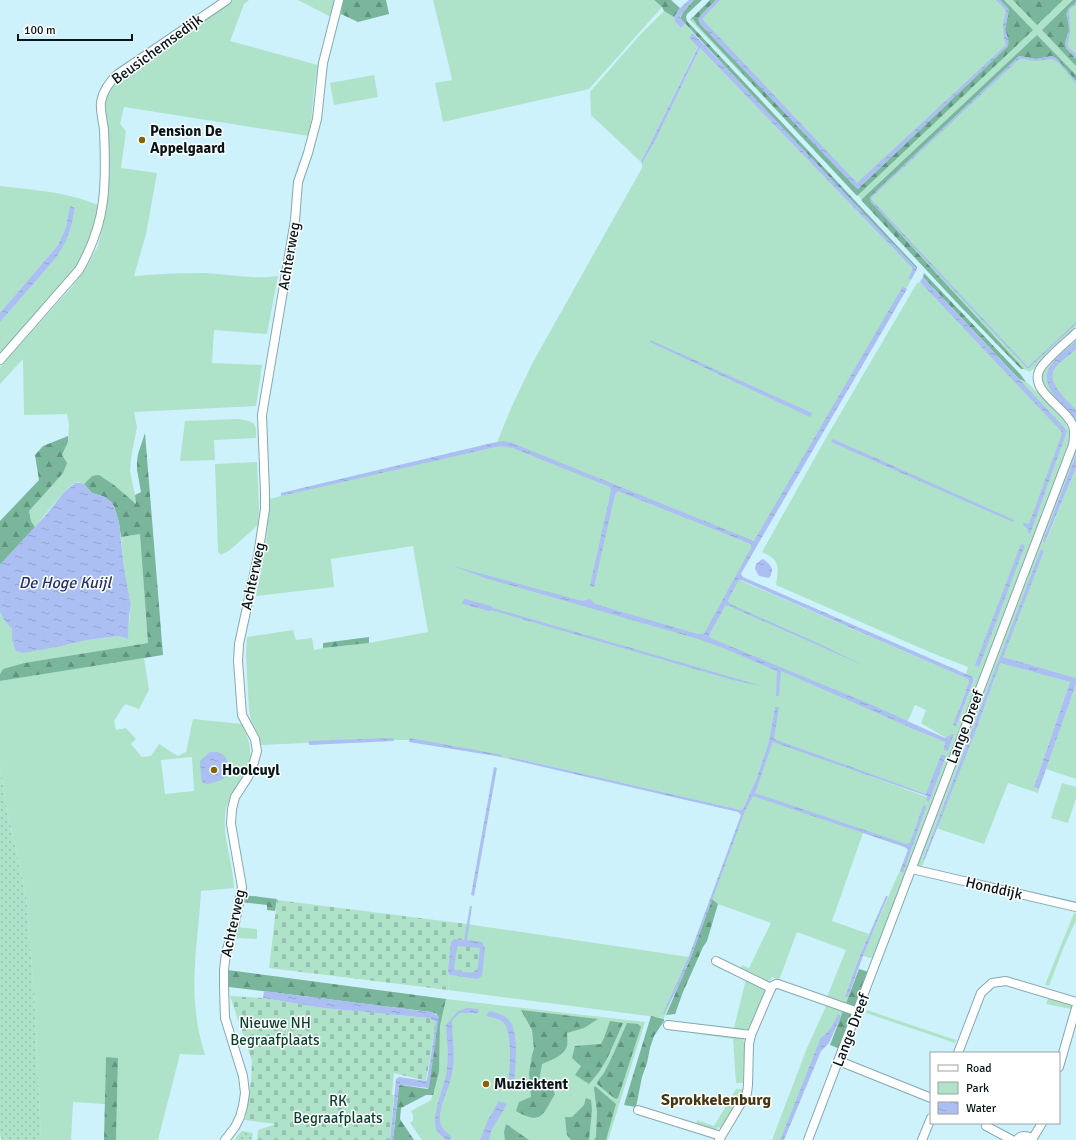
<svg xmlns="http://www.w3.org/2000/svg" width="1076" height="1140" font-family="Signika,sans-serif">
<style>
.green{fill:#aee2c9;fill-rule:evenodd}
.forest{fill:url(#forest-firs)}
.cemetery{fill:url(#cemetery-stones)}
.garden{fill:url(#garden-dots)}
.water{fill:url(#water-ripples);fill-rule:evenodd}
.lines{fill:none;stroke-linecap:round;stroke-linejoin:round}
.minor-casing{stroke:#85a8b1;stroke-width:10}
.minor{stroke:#fff;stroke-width:8}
.poi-dot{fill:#866500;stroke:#fff;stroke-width:1.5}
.labels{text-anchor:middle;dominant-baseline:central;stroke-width:3;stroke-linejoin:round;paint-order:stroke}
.street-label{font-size:15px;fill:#081619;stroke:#fff}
.poi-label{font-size:15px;font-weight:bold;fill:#081619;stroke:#fff;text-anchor:start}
.park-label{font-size:15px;fill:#0a3f2c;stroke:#fff}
.water-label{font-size:16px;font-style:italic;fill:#20326d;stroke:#fff}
.neighbourhood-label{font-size:16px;font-weight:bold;fill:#46360d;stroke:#fff}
</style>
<defs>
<pattern id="forest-firs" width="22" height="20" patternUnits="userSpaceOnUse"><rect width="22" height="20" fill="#79b69b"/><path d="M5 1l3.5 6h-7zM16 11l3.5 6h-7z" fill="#61937e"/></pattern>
<pattern id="cemetery-stones" width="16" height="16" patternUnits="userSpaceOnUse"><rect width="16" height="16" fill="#aee2c9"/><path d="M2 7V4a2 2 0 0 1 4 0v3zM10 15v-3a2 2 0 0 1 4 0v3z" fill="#94c1ac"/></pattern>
<pattern id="garden-dots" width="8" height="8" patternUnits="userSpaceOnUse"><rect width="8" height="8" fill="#aee2c9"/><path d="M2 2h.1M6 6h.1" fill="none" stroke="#94c1ac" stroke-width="1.8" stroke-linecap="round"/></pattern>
<pattern id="water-ripples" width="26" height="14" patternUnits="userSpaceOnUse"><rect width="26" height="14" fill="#abbff2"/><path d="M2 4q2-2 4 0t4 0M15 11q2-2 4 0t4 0" fill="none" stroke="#92a3cf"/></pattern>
</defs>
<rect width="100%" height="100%" fill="#cef2fc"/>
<g class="green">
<path d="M233,0H249L244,4L230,41L318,65L314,90L311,124L309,136L124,107L120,124L126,131L121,168L157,173L146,234L134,276C157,274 181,273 204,273C229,274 254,280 278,276L267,334L214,330L212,363L262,365L256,406L134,412L137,427L131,458L130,471L135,495L136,505L114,485L92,476L84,484C81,483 79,482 75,483C65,487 44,517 35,527L31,521L29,511L45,492L68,442L69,424L67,414L24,415L23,359L0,384V367L71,288L85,270L98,246L104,220L109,178V151L106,130V98L107,94L113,81Z"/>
<path d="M298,0H336L331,17Z"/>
<path d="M433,0H654L662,7L589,89L443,122L435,83L452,80L449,66Z"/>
<path d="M710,0H1076V330L1030,372L1024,369L690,20Z"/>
<path d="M664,11L674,17L675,22L681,28L685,24L693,33L690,37L698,46L641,162L591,115L590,92L639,36Z"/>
<path d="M700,48L913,269L908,278L911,280L907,288L903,286L826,425L756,539L754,541L749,539L751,544V548L737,579L968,679L969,682L958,711L956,726L975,679L966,674L968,667L932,653L776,585C779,566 780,560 762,552L826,438L917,283L920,282L1011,377L1049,415L1019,379L1026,382L1032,387L1064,420L1070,433L1071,438L1070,444L874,959L863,956L895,881L900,871L908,850L907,848L863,833L832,921L869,934L860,955L845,997H848L846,1003L827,997L846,950L797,932L779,980L772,977L770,981L768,980L767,983L741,969L742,965L749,968L771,923L718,904L712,899L745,811L756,789L774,739L775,707L769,741L756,780L743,809L741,810L510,757L509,759L455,747L416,740H370L261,745L258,734L251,720L249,710L246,655L247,637L293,630L296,640L312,638L314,650L323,648L369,643L428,632L413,546L331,559L334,587L256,596C263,564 269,532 269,499L325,485L495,447L512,406L533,362L642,168V164L656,139ZM915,705L926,710L921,723L946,738L952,734L945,744V742L910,728L906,725ZM945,755L929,801L926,800L927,797L815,756L927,794Z"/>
<path d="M374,75L378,97L334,105L330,83Z"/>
<path d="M0,186C33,190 69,192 100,206L89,251L0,358V322L56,258L72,223L75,208L70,207L66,227L58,245L0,313Z"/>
<path d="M1076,338V426L1042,386L1041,371Z"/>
<path d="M239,419C254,422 257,422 256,438L214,440L215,460L180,461L185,421Z"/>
<path d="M1076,450V454L1043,541H1046L1076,468V678L1003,657L1000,663L1070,682L1034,787L1039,789L1038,793L1008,783L984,844L936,828L978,725L997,672L974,725L923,858L925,859L921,869L916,868L1039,539ZM1041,549L1044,551L1009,640Z"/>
<path d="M257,462L259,508L258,525L230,550L221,555L218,552L215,464Z"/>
<path d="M140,534L148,643L24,663L3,669L0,674V612L4,620L12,629V640L47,649L88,640L118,636L127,639L131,605L124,568L121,537Z"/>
<path d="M144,658L149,690L139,709L125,704L121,710L114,721L116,730L126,728L136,739L131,744L142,757L151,756L159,744L178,756L186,752L193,719L242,724C245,732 250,741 250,750C252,774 227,791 225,815C223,839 233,864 234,888L201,891C199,931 191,973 196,1012C197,1027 201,1041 205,1055L180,1054L158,1140H116L118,1058L106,1057L105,1104L73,1102L71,1140H41L34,992L26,895L6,805L0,766V681ZM192,757L194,791L165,794L161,760Z"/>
<path d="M1076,684V779L1046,769Z"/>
<path d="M1062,783L1076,787V798L1068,823L1051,818Z"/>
<path d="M1074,913H1076V920L1063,949L1049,986L1045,985Z"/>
<path d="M467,924L689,957L664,1014L672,999L664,1018L448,990L450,975L477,979L485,947L483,943L465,940Z"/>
<path d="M237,927L257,929V939L236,938L235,937Z"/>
<path d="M746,979L767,990L751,1028L748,1027V1029H745L744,1031L708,1028V1025L734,1028Z"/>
<path d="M446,999L645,1022L608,1140H422L410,1123L413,1121V1115L411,1111L431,1100L439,1072L440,1026Z"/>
<path d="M1048,999L1073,1003L1071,1009L1046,1004Z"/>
<path d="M827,1004L844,1009L841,1016L838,1015C833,1025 831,1031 821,1037L780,1140H772L807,1048Z"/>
<path d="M867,1010L956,1040L955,1043L866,1013Z"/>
<path d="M693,1030L742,1036L741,1039H744L743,1041L745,1042L746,1057L744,1058L743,1083H736L733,1039L692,1033Z"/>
<path d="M736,1089H745L744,1094L724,1126H722L721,1128L718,1127L717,1129H715L714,1131L696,1125L697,1120L714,1126Z"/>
</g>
<g class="forest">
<path d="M343,0H386L389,14L358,22L341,14Z"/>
<path d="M654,0H671L680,8L674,17L664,11L662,7Z"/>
<path d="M694,0H702L687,14L686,17L687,21L917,267V269L827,176L680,18L684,11Z"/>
<path d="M710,0H716L700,16L699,22L701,25L827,157L858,189L1008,46V41L1005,29L1009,10L1000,0H1004L1033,30L857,196L697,25L693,19L690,20Z"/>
<path d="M1013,0H1063L1037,25Z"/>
<path d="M1073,0H1076V2L1068,9L1069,30L1065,43L1066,48L1076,59V66L1042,30Z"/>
<path d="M1037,35L1076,75V81L1057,59L1052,56L1036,59L1019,56L870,197L871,202L1024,369H1021L958,304L861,200Z"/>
<path d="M924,273L1021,375L1026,382L1019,379L923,277Z"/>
<path d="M145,433L163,655L0,681V674L3,669L24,663L148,643L140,534L121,537L119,523L114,506L105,497L92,493L84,484L92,476L99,475L114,485L136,504L135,495L141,492L137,470V462L138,454Z"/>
<path d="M68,436V442L62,455L67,463L63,473L29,511L31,521L35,527L0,565V521L39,480L35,455L43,446Z"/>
<path d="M369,637V643L323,648V643Z"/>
<path d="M243,895L277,899L275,911L267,910V905L241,902Z"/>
<path d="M712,899L718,904L707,941L703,947L683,992L675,1014L666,1015L691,957Z"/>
<path d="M859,969L869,972L840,1049L830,1045Z"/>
<path d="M228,970L446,999L440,1026L439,1072L433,1095H426L401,1108L400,1119L414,1140H393L399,1086L400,1085L428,1089L437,1014L431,1012L229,987L228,984Z"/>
<path d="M521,1010L598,1019L584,1028L567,1033C567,1037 568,1042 567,1046C564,1056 551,1060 542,1064L539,1081C547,1083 552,1087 555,1094C543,1114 542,1126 516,1111L519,1102L531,1097L529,1073L532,1055L534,1049L532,1030Z"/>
<path d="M651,1016L664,1019V1021L654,1036L650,1048L647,1063L642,1077L636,1107L624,1105Z"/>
<path d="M610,1021L623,1023L607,1059L599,1072L589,1084L575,1075L581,1066L572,1058L575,1046L601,1044L604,1038Z"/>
<path d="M627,1023L638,1024L641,1027L618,1098L616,1099L614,1098L597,1084V1082L604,1073L612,1057Z"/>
<path d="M106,1057L118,1058L116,1140H104Z"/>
<path d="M595,1086L616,1104L606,1140H594L596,1137L597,1112L594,1088Z"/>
<path d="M586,1098L591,1100L592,1111L589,1140H571L567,1135L565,1117H572L584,1105Z"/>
<path d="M506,1124L529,1140H505L504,1132Z"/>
</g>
<g class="cemetery">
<path d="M277,900L467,924L465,940L482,942L485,947L477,979L450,975L448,990L269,968Z"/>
<path d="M230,996L263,998L323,1008L429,1018L436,1022L426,1081L394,1073L392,1095H394L390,1140H257L258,1130L276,1124L245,1120L251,1081L252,1061Z"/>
</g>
<g class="garden">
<path d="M0,766L6,805L26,895L34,992L41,1140H2L0,1135Z"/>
<path d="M242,1131L253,1133L252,1140H234Z"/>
</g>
<g class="water">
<path d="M689,0H694L684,11L680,17L685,24L681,28L675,22L674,17L680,8Z"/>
<path d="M716,0H720L703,18V20L857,183L1006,45L1004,38L1003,25L1006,10L996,0H1000L1009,9L1005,29L1009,41L1008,46L858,189L856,188L701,25L698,19L700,16Z"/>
<path d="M1076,2V4L1069,10L1070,32L1068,43V47L1076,54V58L1066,48L1065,43L1069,30L1068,22L1066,14L1068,9Z"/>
<path d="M693,33L917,269L911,280L908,278L913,269L700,48L656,139L642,164L641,162L698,47L689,37Z"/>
<path d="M1019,56L1036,59L1052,56L1057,59L1076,81V83C1071,78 1058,59 1051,59C1045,59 1040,61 1035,61C1029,61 1025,58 1019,59L872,197L871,199L1028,367L1076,322V324L1029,368H1027L871,202L870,197Z"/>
<path d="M70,206L75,208L72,223L66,241L56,258L0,322V313L58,245L66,227Z"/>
<path d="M923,277L1062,425L1067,431L1030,534H1029L1027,528L1023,525V523L1029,524L1059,442L1062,433L1061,431L920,282Z"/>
<path d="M903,286L907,289L758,544L741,574L743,577L973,677L974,680L956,726L953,725L969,682L968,679L741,580L738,581L728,600V602L730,604L822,645L867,667L727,605L725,606L709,635L710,638L872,705L945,738L952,734H954L948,751L944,750L945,742L910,728L905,725L781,671L779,696H776L777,671L721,647L695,638L485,578L453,566L582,601L590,599L595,604L697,634H704L751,548V544L618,491L615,494L594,587L590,586L611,491L610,487L513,448L500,446L281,496V493L492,443L504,441L512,443L754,541Z"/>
<path d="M650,340L812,413L810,417L650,342Z"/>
<path d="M1076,341V349C1069,356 1060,361 1055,368C1045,382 1067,400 1076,410V419C1063,405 1037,385 1051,365C1057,356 1068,348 1076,341Z"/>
<path d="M833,439L1014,520L1013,522L831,442Z"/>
<path d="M1076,454V468L1045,542H1044L1043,541Z"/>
<path d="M75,483H80L84,484L92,493L105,497L112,502L117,515L119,523L124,568L131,605L129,616L128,639L118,636L88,640L57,647L23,653L16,651L12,640V629L4,620L0,612V565L45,516L64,492Z"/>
<path d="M1021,544L1025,545L979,667L975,665Z"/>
<path d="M1041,549L1044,551L1003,657L1076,678V684L1039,789L1034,787L1070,682L1000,663L978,725L925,859H923Z"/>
<path d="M763,559C771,565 775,569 769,578L759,576L755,569L756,564L761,560Z"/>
<path d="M465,599L491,606L493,608L762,686L733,680L491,610L489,611L463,604L462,602Z"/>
<path d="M775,707H779L774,739L926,794L941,755H946L929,802L926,800L927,796L773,742L755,793L906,844L910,843L923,806L925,805L926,807L903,873L900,871L908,850L905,847L753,796L745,811L691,957L678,987L664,1014H663L689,956L741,815L738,812L509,759L510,757L741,810L743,809L756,780L769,741Z"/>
<path d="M393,738L394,741L309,745V741Z"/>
<path d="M410,738L502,755V757L409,742Z"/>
<path d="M210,752H218L224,755C231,767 231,779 215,782C211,783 207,785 203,783L201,778L200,761Z"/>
<path d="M494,767L497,768L474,896L471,895Z"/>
<path d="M886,896H888L863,956L848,997H845L860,955Z"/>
<path d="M470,906H472L467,940L482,942L485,947L482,976L477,979L450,975L448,972L451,943L454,939L464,940ZM458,946L479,948L480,949L477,972C471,973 460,972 454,969L457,948Z"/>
<path d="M264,991L431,1012L439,1016L429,1088L400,1085L399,1086L393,1140H390L396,1079L399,1077L426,1081L427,1080L436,1022L429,1018L323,1008L263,998Z"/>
<path d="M467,1008L478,1009L479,1011L477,1013H460L453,1019L452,1023C452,1039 456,1056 452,1073C450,1087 438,1108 440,1121C441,1128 446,1132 451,1136L450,1140H446C443,1137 438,1133 436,1129C431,1113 446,1085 447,1068C449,1054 447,1039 446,1025L458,1011Z"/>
<path d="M490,1011C498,1013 507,1016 511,1023C519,1036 515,1069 514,1085L511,1086H508V1084C510,1071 513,1031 503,1022C498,1017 492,1019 486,1015Z"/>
<path d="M838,1014L841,1016L829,1043L821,1051L784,1140H780L821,1037C830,1032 833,1024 838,1014Z"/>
<path d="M499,1101L507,1104L491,1131L489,1140H480L488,1120Z"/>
</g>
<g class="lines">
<g class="minor-casing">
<g id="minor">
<path d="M0,360L79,270C91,249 100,226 103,201C106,177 105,153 104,130C103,121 100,111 101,102C103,90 109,82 118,74L227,0"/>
<path d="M912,869L1076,907"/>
<path d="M716,961L767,986L771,989"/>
<path d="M668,1025L751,1035"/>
<path d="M958,1053L981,993L992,983L1006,981L1076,1002"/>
<path d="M839,1061L931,1098"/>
<path d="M1059,1067L1076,1008"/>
<path d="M638,1110L721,1136"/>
<path d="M986,1126L1012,1140"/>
<path d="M225,1140L235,1127L240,1117L243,1106L245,1093L243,1076L225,1018L224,986V970L226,953L235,923L242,887L231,824L232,809L235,797L248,777L254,762L257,751L255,739L242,715L238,661L239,644L258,556L265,509V493L262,415L295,220L298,182L308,153L317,119L323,63L339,0"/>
<path d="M719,1140L747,1093L748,1085L749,1044L751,1035L772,986L776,984H778L858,1012"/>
<path d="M808,1140L1073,445C1074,439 1075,432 1073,426C1067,408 1030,392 1039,371C1043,361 1068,341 1076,333"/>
<path d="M922,1140L931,1118"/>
<path d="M1017,1140C1021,1134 1027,1136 1033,1138L1042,1123"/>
</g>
</g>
<use href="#minor" class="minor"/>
</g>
<g class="poi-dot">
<circle cx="142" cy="140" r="4"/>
<circle cx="214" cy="770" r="4"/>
<circle cx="486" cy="1084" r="4"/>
</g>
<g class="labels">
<g class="street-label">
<text transform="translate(157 49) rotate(-36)">Beusichemsedijk</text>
<text transform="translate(289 256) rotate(-80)">Achterweg</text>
<text transform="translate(253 576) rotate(-78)">Achterweg</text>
<text transform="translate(965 727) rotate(-69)">Lange Dreef</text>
<text transform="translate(994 888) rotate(13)">Honddijk</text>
<text transform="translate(233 923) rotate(-78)">Achterweg</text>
<text transform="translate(851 1030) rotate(-69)">Lange Dreef</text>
</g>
<g class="poi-label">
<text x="150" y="131">Pension De<tspan x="150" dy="17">Appelgaard</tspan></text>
<text x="222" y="770">Hoolcuyl</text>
<text x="494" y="1084">Muziektent</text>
</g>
<g class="park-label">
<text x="275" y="1023">Nieuwe NH<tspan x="275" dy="17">Begraafplaats</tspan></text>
<text x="338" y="1101">RK<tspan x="338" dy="17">Begraafplaats</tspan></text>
</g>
<g class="water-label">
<text x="65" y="583">De Hoge Kuijl</text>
</g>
<g class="neighbourhood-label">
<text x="716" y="1100">Sprokkelenburg</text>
</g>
</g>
<rect x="930" y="1052" width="130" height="72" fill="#ffffff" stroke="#9ca2a3"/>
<rect x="938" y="1065" width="20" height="6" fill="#ffffff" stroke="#9ca2a3"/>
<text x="966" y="1072" font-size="12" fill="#081619">Road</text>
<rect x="938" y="1082" width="20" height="12" fill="#aee2c9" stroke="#9ca2a3"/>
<text x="966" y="1092" font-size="12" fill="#081619">Park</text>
<rect x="938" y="1102" width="20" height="12" fill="url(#water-ripples)" stroke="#9ca2a3"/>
<text x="966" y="1112" font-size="12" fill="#081619">Water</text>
<path d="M18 34v6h114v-6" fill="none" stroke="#081619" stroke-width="2"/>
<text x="24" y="34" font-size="12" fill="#081619" stroke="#ffffff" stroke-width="3" paint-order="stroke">100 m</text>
</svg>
